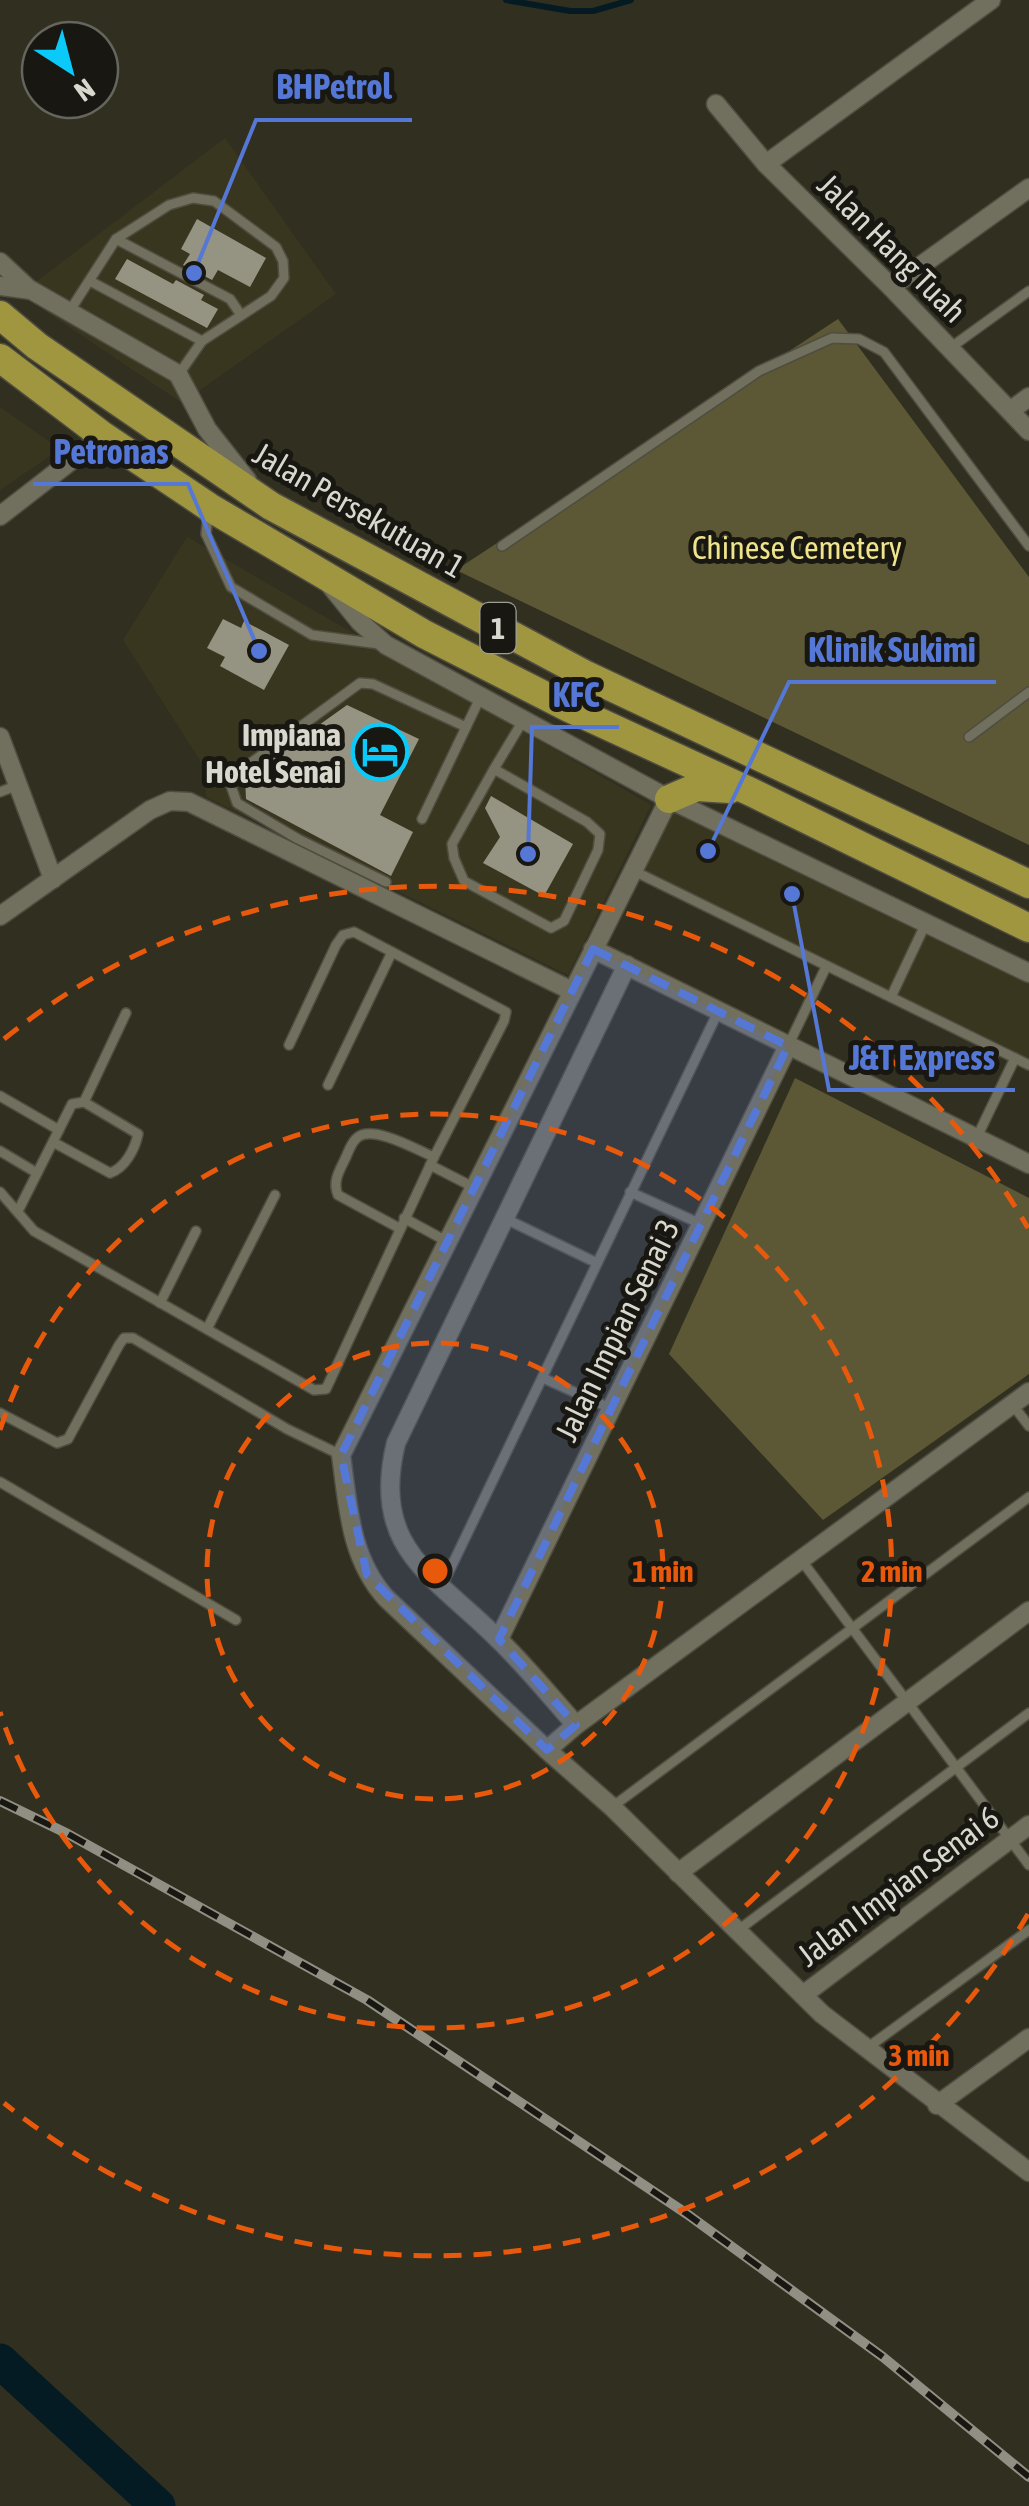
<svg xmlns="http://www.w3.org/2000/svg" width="1029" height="2506" font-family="'Asap Condensed',sans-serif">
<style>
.built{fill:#393620}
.green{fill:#5c5735}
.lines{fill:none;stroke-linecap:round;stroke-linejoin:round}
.stream{stroke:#051b23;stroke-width:6}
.river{stroke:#051b23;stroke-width:35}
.building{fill:#959381}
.service-casing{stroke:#4f4d40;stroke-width:12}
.minor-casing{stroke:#4f4d40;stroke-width:21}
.trunk-casing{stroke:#4f4d40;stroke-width:31}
.service{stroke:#716f5e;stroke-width:9}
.minor{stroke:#716f5e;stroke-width:18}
.trunk{stroke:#a19640;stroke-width:28}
.rail-casing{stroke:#918f84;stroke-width:10}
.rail{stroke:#181711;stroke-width:6;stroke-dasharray:19;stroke-linecap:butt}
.marked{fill:#5577d5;fill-opacity:0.2;stroke:#5577d5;stroke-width:8;stroke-dasharray:20 12;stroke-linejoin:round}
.ring{fill:none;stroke:#e8590c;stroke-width:5;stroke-dasharray:18 12}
.labels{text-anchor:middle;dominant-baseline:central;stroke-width:10;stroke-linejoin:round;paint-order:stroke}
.shield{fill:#181711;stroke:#9f9e96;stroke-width:2.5}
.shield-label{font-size:30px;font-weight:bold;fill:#d9d8cf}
.street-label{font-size:32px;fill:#d9d8cf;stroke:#181711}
.park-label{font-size:32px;fill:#efe38c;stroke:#181711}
.poi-label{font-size:32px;font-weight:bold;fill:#d9d8cf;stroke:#181711;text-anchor:end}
.centre{fill:#e8590c;stroke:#181711;stroke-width:5}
.ring-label{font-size:30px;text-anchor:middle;font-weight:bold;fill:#e8590c;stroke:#181711;stroke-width:10;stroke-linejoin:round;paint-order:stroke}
.leader{fill:none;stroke:#5577d5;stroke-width:4}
.callout-dot{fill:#5577d5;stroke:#181711;stroke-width:4}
.callout-label{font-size:35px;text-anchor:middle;font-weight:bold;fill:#5577d5;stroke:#181711;stroke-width:10;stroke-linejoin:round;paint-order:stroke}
</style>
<rect width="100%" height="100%" fill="#312f20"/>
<g class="built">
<path d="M225,138L336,294L182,403L20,294Z"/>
<path d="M0,407L60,449L0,490Z"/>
<path d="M187,537L651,805L568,975L206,797L203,765L123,640Z"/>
<path d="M672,809L1029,981V1060L641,870Z"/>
</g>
<g class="green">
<path d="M838,319L1029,577V845L456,570Z"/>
<path d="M795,1078L1029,1198V1374L823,1520L669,1354Z"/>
</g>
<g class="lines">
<path class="stream" d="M506,0L570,11H593L631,0"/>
<path class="river" d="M0,2361L158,2506"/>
</g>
<g class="building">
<path d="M197,219L266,258L250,287L218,270L212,280L183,265L190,254L181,249Z"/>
<path d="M127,259L173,284L176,280L204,295L201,300L218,309L207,328L115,279Z"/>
<path d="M223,619L241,628L244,621L289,645L264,690L220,666L225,657L207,648Z"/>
<path d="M347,705L419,739L380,815L413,832L391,876L246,799L245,778Z"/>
<path d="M491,796L573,844L544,896L483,863L500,837L485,808Z"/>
</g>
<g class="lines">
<g class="service-casing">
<g id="service">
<path d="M116,239L230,299L241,315"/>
<path d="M90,281L202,341"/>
<path d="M69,312L116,239L169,205L193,198L214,201L276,247L283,261L284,278L271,296L202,341L179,374"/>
<path d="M950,348L1029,291"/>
<path d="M208,515L206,534L231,587L312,635L379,644"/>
<path d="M502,546L759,371L832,338L859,339L884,352L1029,546"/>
<path d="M969,737L1029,692"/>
<path d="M494,769L452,844L454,858L464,881L551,928L564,921L598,850L600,834L587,822L494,769L524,719"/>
<path d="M0,792L18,785"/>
<path d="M422,819L481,696"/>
<path d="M634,871L1029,1065"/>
<path d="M386,882L298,839L237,803L230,783L233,776L360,683L373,684L466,727"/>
<path d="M891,997L926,923"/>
<path d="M788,1046L826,967"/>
<path d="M328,1085L392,952"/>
<path d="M0,1096L59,1130"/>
<path d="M84,1102L126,1013"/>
<path d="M977,1137L1015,1058"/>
<path d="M0,1151L37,1173"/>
<path d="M430,1165L475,1188"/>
<path d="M0,1192L34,1231L314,1390L326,1389L434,1157L504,1021L506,1012L354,932L343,935L336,945L289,1045"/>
<path d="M630,1192L701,1224"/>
<path d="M18,1211L72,1104L84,1102L138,1134C135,1149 125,1168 110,1173L53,1142"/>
<path d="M404,1218L448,1242"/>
<path d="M506,1219L597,1263"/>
<path d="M399,1228L338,1195C332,1181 340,1170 346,1157C349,1150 352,1141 358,1137C374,1125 417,1150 434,1157"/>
<path d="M160,1303L196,1231"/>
<path d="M207,1329L275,1195"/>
<path d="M543,1378L612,1409"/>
<path d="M1012,1404L1029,1426"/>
<path d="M0,1413L57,1443L68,1439L119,1345L124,1338H133L287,1429L341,1455"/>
<path d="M0,1482L236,1620"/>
<path d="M802,1561L1029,1865"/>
<path d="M442,1586L718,1012"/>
<path d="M612,1807L1029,1497"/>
<path d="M737,1931L1029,1713"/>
<path d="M867,2048L1029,1930"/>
</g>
</g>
<g class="minor-casing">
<g id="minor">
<path d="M716,104L766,164L891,287L1029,431"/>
<path d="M766,164L991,0"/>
<path d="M0,262L30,290"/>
<path d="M0,286L31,290L178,374L207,429L247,480"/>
<path d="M891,287L1029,188"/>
<path d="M1010,411L1029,397"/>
<path d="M0,516L103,436"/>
<path d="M330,585L360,622L386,645L669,799L1029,973"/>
<path d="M0,737L53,879"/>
<path d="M669,799L341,1455C348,1506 350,1558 386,1598L547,1750L612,1807L822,2014L1029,2172"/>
<path d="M0,916L150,810L170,801L189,802L572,991"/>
<path d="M593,949L1029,1164"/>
<path d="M499,1639L788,1046"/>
<path d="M576,1725C550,1696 526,1666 498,1639C434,1575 370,1549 396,1443L627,965"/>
<path d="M547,1750L576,1725L1029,1392"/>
<path d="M678,1873L1029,1611"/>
<path d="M803,1995L1029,1825"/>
<path d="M937,2105L1029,2038"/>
</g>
</g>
<g class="trunk-casing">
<g id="trunk">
<path d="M0,315L37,346L271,506L586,675L1029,884"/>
<path d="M0,358L103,436L209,507L424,634L569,708L751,792L1029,928"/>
<path d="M669,799L697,787L730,789"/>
</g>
</g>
<use href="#service" class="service"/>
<use href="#minor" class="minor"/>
<use href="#trunk" class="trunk"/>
<g class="rail-casing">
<path id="rail" d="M0,1801L68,1834L367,2000L687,2214L883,2357L1029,2477"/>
</g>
<use href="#rail" class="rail"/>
</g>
<path class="marked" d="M593,949L788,1046L499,1639L576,1725L547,1750L367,1575L341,1455Z"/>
<g class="ring">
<circle cx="435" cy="1571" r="228"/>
<path d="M0 1430A457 457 0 1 1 0 1712"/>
<path d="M1028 1914A685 685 0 0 1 4 2103M4 1039A685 685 0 0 1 1028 1228"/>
</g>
<defs>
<g id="hotel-ring" transform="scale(2.875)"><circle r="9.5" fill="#181711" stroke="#0bcafa" stroke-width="1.5"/><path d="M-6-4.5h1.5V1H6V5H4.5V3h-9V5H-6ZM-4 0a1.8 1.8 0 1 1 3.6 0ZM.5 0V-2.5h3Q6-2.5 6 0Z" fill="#0bcafa"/></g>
</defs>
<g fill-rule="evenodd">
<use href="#hotel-ring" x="380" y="752"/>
</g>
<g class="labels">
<rect class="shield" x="480.5" y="603" width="35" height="50" rx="8"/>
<g class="shield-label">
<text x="498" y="628">1</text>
</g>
<g class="street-label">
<text transform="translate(892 248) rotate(45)">Jalan Hang Tuah</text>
<text transform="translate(359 510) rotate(30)">Jalan Persekutuan 1</text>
<text transform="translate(617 1330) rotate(-64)">Jalan Impian Senai 3</text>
<text transform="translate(898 1886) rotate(-37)">Jalan Impian Senai 6</text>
</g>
<g class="park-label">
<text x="797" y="547">Chinese Cemetery</text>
</g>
<g class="poi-label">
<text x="341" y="734">Impiana<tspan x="341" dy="37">Hotel Senai</tspan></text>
</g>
</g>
<circle cx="435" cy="1571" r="15" class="centre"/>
<g class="ring-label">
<text x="663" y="1582">1 min</text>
<text x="892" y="1582">2 min</text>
<text x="919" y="2066">3 min</text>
</g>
<path class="leader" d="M194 273L256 120H412M259 651L188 484H33M708 851L789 682H996M528 854L532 727H619M792 894L829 1090H1015"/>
<g class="callout-dot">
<circle cx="194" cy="273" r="10"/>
<circle cx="259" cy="651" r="10"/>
<circle cx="708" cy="851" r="10"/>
<circle cx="528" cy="854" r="10"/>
<circle cx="792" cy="894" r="10"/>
</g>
<g class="callout-label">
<text x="334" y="99">BHPetrol</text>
<text x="111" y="464">Petronas</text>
<text x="892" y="662">Klinik Sukimi</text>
<text x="576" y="707">KFC</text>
<text x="922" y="1070">J&amp;T Express</text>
</g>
<g transform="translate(70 70) rotate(144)"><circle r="48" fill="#181711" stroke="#65645d" stroke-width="2.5"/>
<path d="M0-8L18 38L0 25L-18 38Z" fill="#0bcafa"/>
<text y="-15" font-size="28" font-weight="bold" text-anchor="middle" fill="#d9d8cf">N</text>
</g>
</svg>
